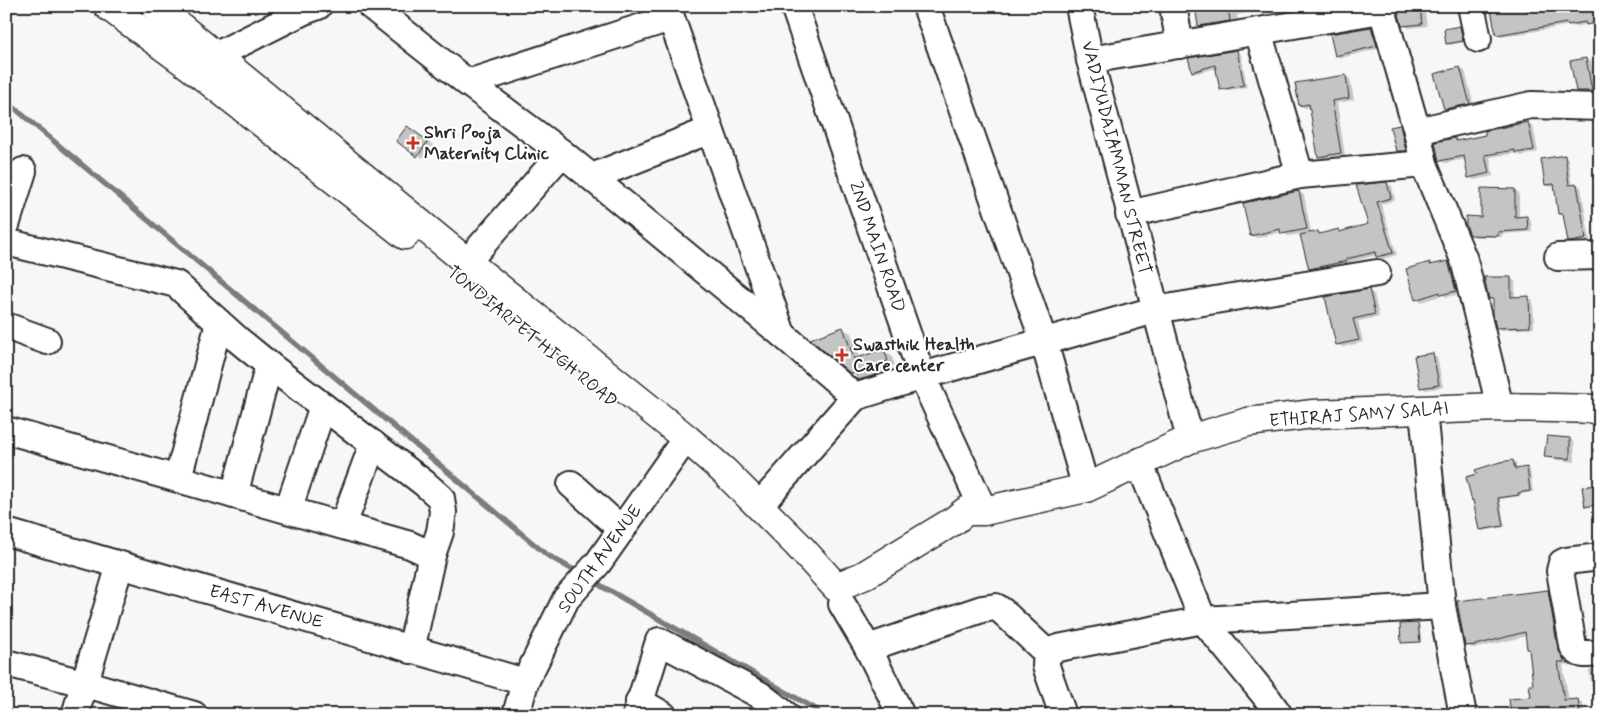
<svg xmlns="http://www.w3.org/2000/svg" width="1606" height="721" font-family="Mynerve,sans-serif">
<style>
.shadow{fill:#0003}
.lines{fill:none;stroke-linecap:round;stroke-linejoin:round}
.stream{stroke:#7b7b7b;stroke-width:5.5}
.building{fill:#c4c4c4;stroke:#2b2b2b}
.minor-casing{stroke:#2b2b2b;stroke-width:30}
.major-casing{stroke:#2b2b2b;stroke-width:31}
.minor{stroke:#fff;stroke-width:26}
.major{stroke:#fff;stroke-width:28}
.poi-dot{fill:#c8321e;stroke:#fff;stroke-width:2}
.labels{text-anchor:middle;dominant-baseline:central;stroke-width:4;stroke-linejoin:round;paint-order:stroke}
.poi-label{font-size:18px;font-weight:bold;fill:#2b2b2b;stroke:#fff;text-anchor:start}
.street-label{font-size:18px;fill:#2b2b2b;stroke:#fff}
</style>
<rect width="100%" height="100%" fill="#f7f7f7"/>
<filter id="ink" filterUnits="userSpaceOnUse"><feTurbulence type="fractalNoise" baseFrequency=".02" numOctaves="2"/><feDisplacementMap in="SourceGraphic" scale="10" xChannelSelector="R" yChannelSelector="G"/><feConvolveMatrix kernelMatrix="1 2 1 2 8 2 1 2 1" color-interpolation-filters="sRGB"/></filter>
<g filter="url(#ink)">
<g class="shadow">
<path d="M1196,6H1333L1289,14L1284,11L1283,7L1237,15L1238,20L1234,21L1235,23L1204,28L1199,25Z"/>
<path d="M1398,6H1424L1427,26L1409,28L1404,25Z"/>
<path d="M1512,6H1528L1530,11L1600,6V25L1592,26L1588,24L1573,27L1571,25L1502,37L1497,34Z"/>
<path d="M1460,27L1462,29L1465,42L1450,45L1447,43Z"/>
<path d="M1371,28L1376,31L1381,48L1341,58L1336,55Z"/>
<path d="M1236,51L1241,54L1247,87L1225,91L1221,89L1217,68L1197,73L1193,71Z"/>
<path d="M1586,59L1591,62L1597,93H1582L1577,90Z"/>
<path d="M1460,68L1465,71L1474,106L1451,111L1446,109Z"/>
<path d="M1345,76L1350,79L1354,100L1337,103L1345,156L1324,159L1319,156L1311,107L1305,108L1300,105Z"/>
<path d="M1528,123L1533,126L1538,152L1521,156L1517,153L1490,157L1493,176L1474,180L1469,177L1466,159L1445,163L1440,161L1455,139L1459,142L1487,136Z"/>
<path d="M1399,126L1404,129L1410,153L1402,154L1397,151Z"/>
<path d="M412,130L433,145L423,158L398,141Z"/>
<path d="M1564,157L1568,159L1572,186L1577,185L1581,187L1590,241L1573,243L1569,241L1564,215L1559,213L1555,186L1550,187L1546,185Z"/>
<path d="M1387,184L1392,186L1395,200L1381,204L1397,255L1382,259L1377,255L1350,262L1351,264L1314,271L1310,268L1301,234L1288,236L1282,232L1257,238L1251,235L1299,192L1304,195L1311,233L1318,232L1322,234L1338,230L1342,232L1369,225L1358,186Z"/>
<path d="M1515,190L1519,193V218L1527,217L1531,220L1532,232L1502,234V237H1475L1471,234L1482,218Z"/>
<path d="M1448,262L1453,265L1461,294L1446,297L1443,295L1421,302L1416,299L1429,263L1433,266Z"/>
<path d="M1486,278L1511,279L1515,281V298H1529L1533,300L1534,328L1502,330L1497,327L1494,300L1490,298Z"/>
<path d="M1369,291L1374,294L1379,317L1358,321L1363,342L1343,347L1338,345Z"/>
<path d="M843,329L851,333L860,359L884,351L891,355L895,365L881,370L884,379L867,384L852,373Z"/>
<path d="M1432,354L1437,357L1443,387L1426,390L1421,387Z"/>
<path d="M1569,439L1574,442L1575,462L1551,459L1546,456Z"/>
<path d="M1513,461L1516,463L1517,470L1527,468L1530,470L1533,492L1521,494V496L1500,499L1505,527L1483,531L1480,530Z"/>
<path d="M1600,486V505L1588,507L1586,506L1583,488Z"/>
<path d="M1548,592L1553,595L1563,653L1569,664L1563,665L1569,701L1577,700L1583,703L1584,715H1480L1479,713L1512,710L1532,698L1534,686L1530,649L1527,636L1482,647L1472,648L1466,645Z"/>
<path d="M1418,625L1420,626L1421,642L1404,643L1402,642Z"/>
<path d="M1600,669V692H1597L1592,689L1589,670Z"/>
</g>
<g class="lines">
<g class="stream">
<path d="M6,101L547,555L579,573"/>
<path d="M591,580L817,710L819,715"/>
</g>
</g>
<g class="building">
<path d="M1195,6H1228L1230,21L1198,26Z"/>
<path d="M1397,6H1420L1422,24L1402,26Z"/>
<path d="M1507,6H1525L1526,11L1548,6H1600V22L1586,25L1585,22L1568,25L1567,23L1496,35L1491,10Z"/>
<path d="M1460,26L1463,41L1446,44L1444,29Z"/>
<path d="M1371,27L1377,46L1335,56L1330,34Z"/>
<path d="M1237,50L1244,85L1220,90L1215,65L1192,72L1188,58Z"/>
<path d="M1586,58L1592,91H1576L1570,61Z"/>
<path d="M1460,67L1470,104L1444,109L1434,74Z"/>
<path d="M1346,75L1349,98L1332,101L1341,153L1318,157L1309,104L1299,106L1295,83Z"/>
<path d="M1528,122L1534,150L1515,153V150L1485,155L1489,173L1468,178L1464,156L1439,161L1435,142L1455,138L1456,141L1485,135V131Z"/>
<path d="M1400,125L1406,151H1396L1390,127Z"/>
<path d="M407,126L428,141L417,157L396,141Z"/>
<path d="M1565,155L1569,185L1577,184L1586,239L1570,242H1568L1563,214H1558L1554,184L1545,185L1541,159Z"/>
<path d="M1387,182L1391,198L1377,202L1393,253L1376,257L1375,252L1346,259L1347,261L1309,269L1300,235L1318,231L1319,234L1339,229V232L1368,224L1356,185Z"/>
<path d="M1481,188L1515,189V217L1527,216L1528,230L1498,232V236L1470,235L1466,225V216L1481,217Z"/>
<path d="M1299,191L1307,229L1281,234L1280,229L1250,236L1243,203Z"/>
<path d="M1448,261L1456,291L1440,295V292L1415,300L1406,269L1430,262V265Z"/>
<path d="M1484,277H1511V297L1529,296L1530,327L1496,328L1493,315V299H1489Z"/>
<path d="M1369,289L1375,314L1353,319L1359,340L1336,345L1325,297Z"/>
<path d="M843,327L854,359L884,349L888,361L874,366L876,375L858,380L856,372L851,374L810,339Z"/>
<path d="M1433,353L1439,385L1420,388L1414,356Z"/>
<path d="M1547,436L1570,438V459L1544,457Z"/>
<path d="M1513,460L1515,469L1527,467L1530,491L1518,493L1519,495L1498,498L1503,526L1479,530L1473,500L1472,501L1466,477L1477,474L1475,470L1500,462Z"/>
<path d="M1596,485L1600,504L1585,507L1582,487Z"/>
<path d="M1548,590L1558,649L1564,660V662H1558L1564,700L1578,699L1580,715H1511L1509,699L1531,697L1529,685H1533L1529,649H1527L1525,632L1476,645L1465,646L1457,601Z"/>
<path d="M1418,623L1420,642L1401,643L1400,624Z"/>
</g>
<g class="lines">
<g class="minor-casing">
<g id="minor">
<path d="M371,6L468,83L562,153L783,335L855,397L922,376L1155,310L1377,273"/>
<path d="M667,6L782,334"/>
<path d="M794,6L922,376L984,511"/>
<path d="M926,6L1044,342L1086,488"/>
<path d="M1079,6L1090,60L1190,439"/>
<path d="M1173,6L1180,45"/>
<path d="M1381,6L1417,131L1424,164L1464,260L1500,407"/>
<path d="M1471,6L1478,39"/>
<path d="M1258,31L1300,175"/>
<path d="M1090,60L1381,10"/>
<path d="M197,65L304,11L318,6"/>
<path d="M468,83L670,18"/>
<path d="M1417,131L1531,105L1600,107"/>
<path d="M592,177L710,130"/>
<path d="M1129,214L1300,175L1424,164"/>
<path d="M6,225L23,171"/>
<path d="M6,242L176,284L237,339L269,365L424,483L441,498L443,512L440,532L432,555L411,650"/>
<path d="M1558,257L1600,256"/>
<path d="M467,262L562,153"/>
<path d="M6,326L47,341"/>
<path d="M1423,410L1442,606L1463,715"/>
<path d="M6,430L410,545L432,555"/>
<path d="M1139,462L1203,620L1268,699L1279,715"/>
<path d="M178,478L219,323"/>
<path d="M571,484L622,530"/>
<path d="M234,495L269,365"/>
<path d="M759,506L855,397"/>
<path d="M288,510L323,406"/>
<path d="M343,525L373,444"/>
<path d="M6,532L525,682"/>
<path d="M1600,557L1566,561L1562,563L1560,571L1573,646C1578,657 1589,654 1600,653"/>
<path d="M842,604L868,648L901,715"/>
<path d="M868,648L982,609L996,607L1002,611L1048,654"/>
<path d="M6,663L83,683L194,715"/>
<path d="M639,701L663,715"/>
<path d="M75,715L120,565"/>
<path d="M516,715L525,682L566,599L598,563L686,438"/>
<path d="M636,715L659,641L760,695L786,715"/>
<path d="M1063,715L1046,666C1046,656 1048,651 1058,648L1203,620L1442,606"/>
</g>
</g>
<g class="major-casing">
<g id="major">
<path d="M108,6L191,67L405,235"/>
<path d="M155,6L467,262L686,438L724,471L798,545L836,587L863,576L955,520L966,511H984L1086,488L1190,439L1248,422L1313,414L1500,407L1600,409"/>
</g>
</g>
<use href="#minor" class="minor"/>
<use href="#major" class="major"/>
</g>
</g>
<g class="poi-dot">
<path d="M410.5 135.5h5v5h5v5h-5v5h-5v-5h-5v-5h5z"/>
<path d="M839.5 347.5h5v5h5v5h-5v5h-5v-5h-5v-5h5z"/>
</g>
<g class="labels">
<g class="poi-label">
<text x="424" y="133">Shri Pooja<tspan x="424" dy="21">Maternity Clinic</tspan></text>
<text x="853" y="345">Swasthik Health<tspan x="853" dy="21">Care center</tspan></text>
</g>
<g class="street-label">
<text transform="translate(1116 158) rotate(76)">VADIYUDAIAMMAN STREET</text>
<text transform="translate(877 247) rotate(71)">2ND MAIN ROAD</text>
<text transform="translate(532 337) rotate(39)">TONDIARPET HIGH ROAD</text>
<text transform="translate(1359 415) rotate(-4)">ETHIRAJ SAMY SALAI</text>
<text transform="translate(600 559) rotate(-54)">SOUTH AVENUE</text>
<text transform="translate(266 607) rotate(16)">EAST AVENUE</text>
</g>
</g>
<rect width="1606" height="721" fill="none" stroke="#fff" stroke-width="25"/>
<rect x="12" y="12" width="1581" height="696" fill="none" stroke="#2b2b2b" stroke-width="2" filter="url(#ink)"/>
</svg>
